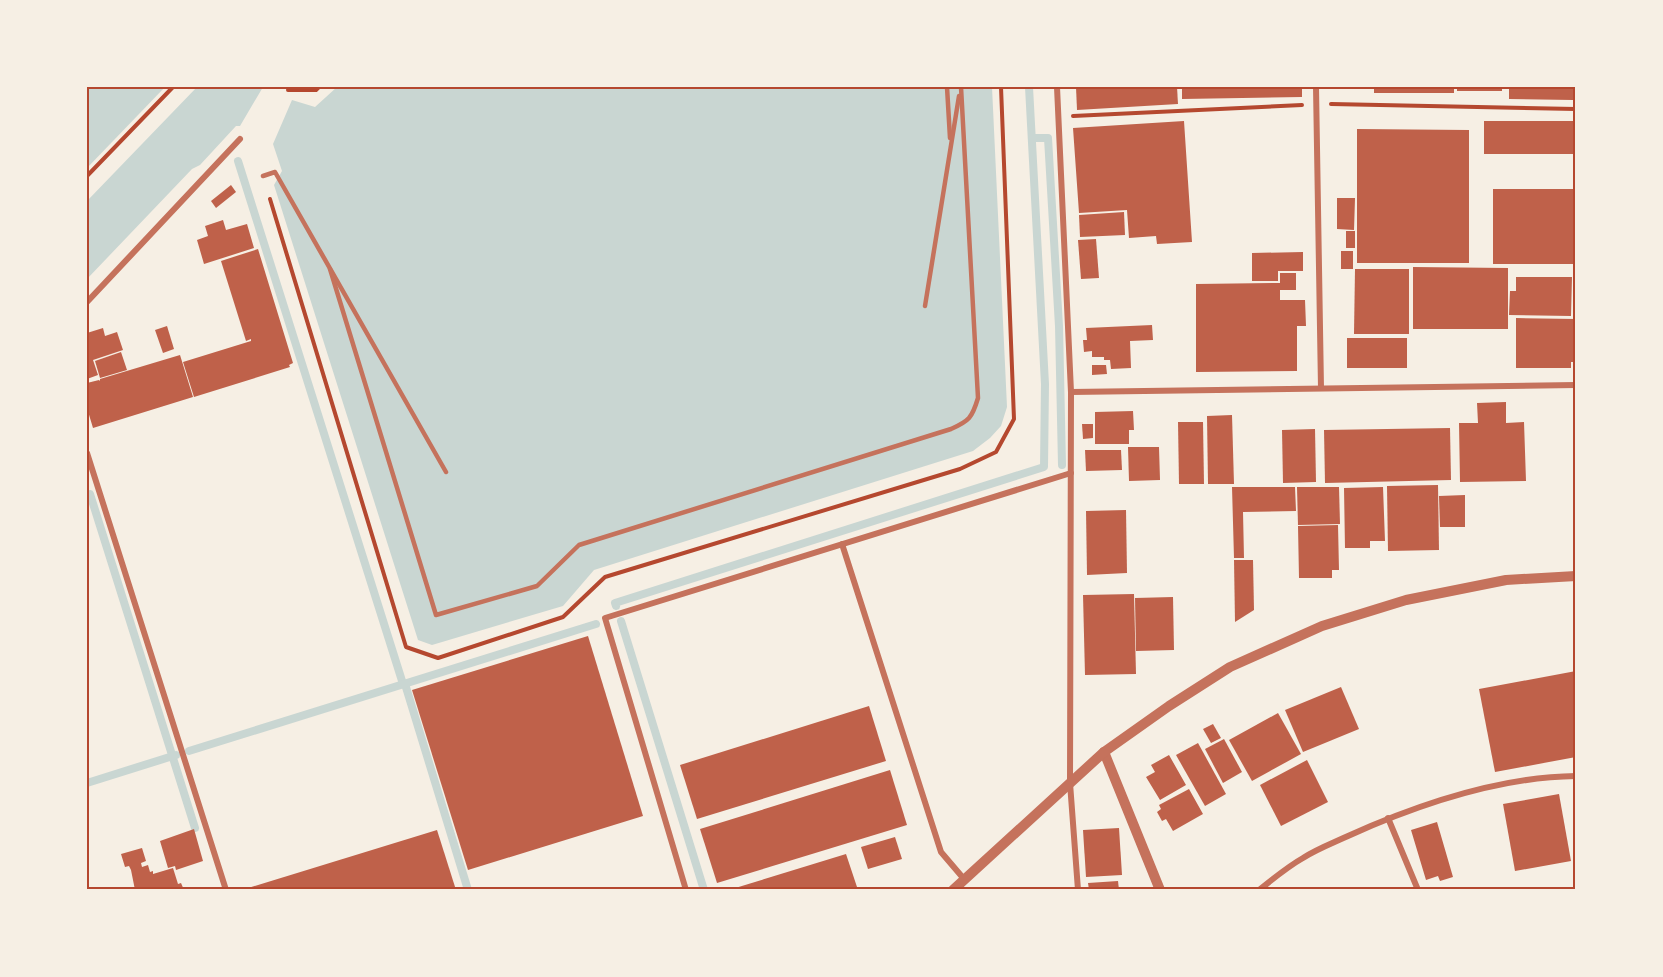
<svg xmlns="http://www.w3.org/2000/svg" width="1663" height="977" font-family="'Exo 2',sans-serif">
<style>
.water{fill:#c9d6d2}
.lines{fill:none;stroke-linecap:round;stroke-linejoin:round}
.stream{stroke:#c9d6d2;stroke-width:8}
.building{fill:#bf614a}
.path{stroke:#b5482f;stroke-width:4}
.service{stroke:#c5725c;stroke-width:4.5}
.minor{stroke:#c5725c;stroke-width:6}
.tertiary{stroke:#c5725c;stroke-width:10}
.neatline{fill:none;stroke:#b5482f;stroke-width:2}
</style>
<rect width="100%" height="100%" fill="#f6efe4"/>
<g class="water">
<path d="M87,87H165L87,168Z"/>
<path d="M197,87H263L240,126H236L200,165L192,169L87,279V201Z"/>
<path d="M337,87H992L1007,407L1001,426L990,438L973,451L594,570L563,606L432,645L418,640L274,185L282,171L273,144L292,100L315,107Z"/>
</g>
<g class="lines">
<g class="stream">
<path d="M1032,138H1048L1059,326L1062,465"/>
<path d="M238,161L403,684"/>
<path d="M90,494L195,828"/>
<path d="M616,606L615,603L1044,467L1045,384L1029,87"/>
<path d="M621,621L704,890"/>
<path d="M405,684L468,890"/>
<path d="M189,751L596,624"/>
<path d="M87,783L176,755"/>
</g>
</g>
<g class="building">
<path d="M1076,87H1177L1178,104L1077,110Z"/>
<path d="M1182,87H1302V97L1182,99Z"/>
<rect x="1374" y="87" width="80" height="6"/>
<rect x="1457" y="87" width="45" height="4"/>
<path d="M1509,87H1573V100L1509,99Z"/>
<path d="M1184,121L1192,242L1157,244L1156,236L1129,238L1127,210L1079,213L1073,128Z"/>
<rect x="1484" y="121" width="92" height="33"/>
<path d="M1357,129L1469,130V263H1357Z"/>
<path d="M231,185L236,192L216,208L211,201Z"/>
<rect x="1493" y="189" width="80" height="75"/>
<path d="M1337,198H1355L1354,230L1337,229Z"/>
<path d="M1124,212L1125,235L1080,237L1079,215Z"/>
<path d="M223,220L226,230L247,224L254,248L204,264L197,240L208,236L205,226Z"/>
<rect x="1346" y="231" width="9" height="17"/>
<path d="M1096,239L1099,278L1081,279L1078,240Z"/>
<path d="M258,249L293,363L289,365L290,367L194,397L183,362L251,341V339L246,341L221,261Z"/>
<rect x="1341" y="251" width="12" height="18"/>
<path d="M1303,252V271H1278V281H1252V253Z"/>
<path d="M1413,267L1508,268V329H1413Z"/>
<path d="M1355,269H1409V334H1354Z"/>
<path d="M1280,273H1296V290H1280V300H1305L1306,326H1297V371L1196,372V284L1280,283Z"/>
<path d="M1516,277H1572L1571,316L1509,315L1510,291H1516Z"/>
<path d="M1516,318L1576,319V362H1571V368H1516Z"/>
<path d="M1152,325L1153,340L1130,341L1131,368L1111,369L1110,360H1104V357H1092V351L1084,352L1083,340H1087L1086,328Z"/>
<path d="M167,326L174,349L163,353L155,330Z"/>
<path d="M103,328L105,336L117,332L123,350L93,360L98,375L87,379V333Z"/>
<rect x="1347" y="338" width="60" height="30"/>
<path d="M121,352L127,370L100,378L95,361Z"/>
<path d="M180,355L193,397L93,428L87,408V383L99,380L100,381V379Z"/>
<path d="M1092,365H1106L1107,374L1092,375Z"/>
<path d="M1506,402V423L1524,422L1526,481L1460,482L1459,423H1478L1477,403Z"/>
<path d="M1133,411L1134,430H1129V444H1095V412Z"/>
<path d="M1232,415L1234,484H1208L1207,416Z"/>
<path d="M1178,422H1203L1204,484H1179Z"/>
<path d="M1082,424H1093V438L1083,439Z"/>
<path d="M1450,428L1451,480L1325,483L1324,430Z"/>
<path d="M1315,429L1316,482L1283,483L1282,430Z"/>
<path d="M1128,447H1159L1160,480L1129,481Z"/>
<path d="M1085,450H1121L1122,470L1086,471Z"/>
<path d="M1438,485L1439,550L1388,551L1387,486Z"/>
<path d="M1232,487H1295L1296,511L1243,512L1244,558H1234Z"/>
<path d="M1297,487H1339L1340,524L1298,525Z"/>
<path d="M1383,487L1385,541H1370V548H1345L1344,488Z"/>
<path d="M1465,495V527H1440L1439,496Z"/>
<path d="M1126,510L1127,573L1087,575L1086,511Z"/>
<path d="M1338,525L1339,570H1332V578H1299L1298,526Z"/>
<path d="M1234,560H1253L1254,610L1235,622Z"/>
<path d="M1134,594L1136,674L1085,675L1083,595Z"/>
<path d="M1173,597L1174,650L1136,651L1135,598Z"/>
<path d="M588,636L643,816L468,870L412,690Z"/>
<path d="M1576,671V757L1495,772L1479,689Z"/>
<path d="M1341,687L1359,729L1303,752L1285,710Z"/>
<path d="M869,706L886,761L697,819L680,765Z"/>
<path d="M1278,713L1301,754L1252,781L1229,740Z"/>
<path d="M1213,724L1221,738L1211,743L1203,729Z"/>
<path d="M1224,739L1242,772L1223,783L1205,749Z"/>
<path d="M1198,743L1226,794L1205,806L1176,755Z"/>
<path d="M1169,755L1186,785L1160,800L1146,777L1155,772L1151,765Z"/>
<path d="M1307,760L1328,802L1281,826L1260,785Z"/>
<path d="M890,770L907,825L717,883L700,829Z"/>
<path d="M1189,789L1203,814L1173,831L1166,819L1162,821L1157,812L1161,809L1159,805Z"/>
<path d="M1559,794L1571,861L1515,871L1503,804Z"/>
<path d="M1437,822L1453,877L1440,881L1438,876L1426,880L1411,830Z"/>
<path d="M1119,828L1122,875L1086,877L1083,830Z"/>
<path d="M194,829L203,861L176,870L175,866L168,868L160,841Z"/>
<path d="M437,830L456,890H245V889Z"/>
<path d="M895,837L902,859L868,869L861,847Z"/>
<path d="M142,848L146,861L141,863L142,867L148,865L150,872L153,871V874L173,868L178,884L181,883L184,890H135L131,870L129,866L125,867L121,854Z"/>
<path d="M846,854L858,890H732V889Z"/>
<path d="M1118,881L1119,890H1089L1088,883Z"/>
</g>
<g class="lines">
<g class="path">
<path d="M288,90H316L319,87"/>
<path d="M1331,104L1576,109"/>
<path d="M1073,116L1302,105"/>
<path d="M87,176L173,87"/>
<path d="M270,199L406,647L438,658L563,617L605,577L960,469L996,452L1014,419L1001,87"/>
</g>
<g class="service">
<path d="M947,87L950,138"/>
<path d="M263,176L275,172L446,472"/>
<path d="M330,269L436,615L537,586L579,545L951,429C969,421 972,418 978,398L961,87"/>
<path d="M925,306L959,96"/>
</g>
<g class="minor">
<path d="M1057,87L1071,392L1070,783L1078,890"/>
<path d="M1316,87L1321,388"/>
<path d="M87,302L240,139"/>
<path d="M1071,392L1576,385"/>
<path d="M87,453L226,890"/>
<path d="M842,544L941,852L964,879"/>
<path d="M1388,818L1418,890"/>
<path d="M686,890L605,618L1071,473"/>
<path d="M1259,890C1273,879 1287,867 1303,858C1317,849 1333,843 1348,836C1419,804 1498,777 1576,776"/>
</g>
<g class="tertiary">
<path d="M1104,752L1160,890"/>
<path d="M953,890L1104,752L1169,706L1230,667L1322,626L1406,600L1506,580L1576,576"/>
</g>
</g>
<rect width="1663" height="977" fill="none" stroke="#f6efe4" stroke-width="177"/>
<rect x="88" y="88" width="1486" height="800" class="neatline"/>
</svg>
